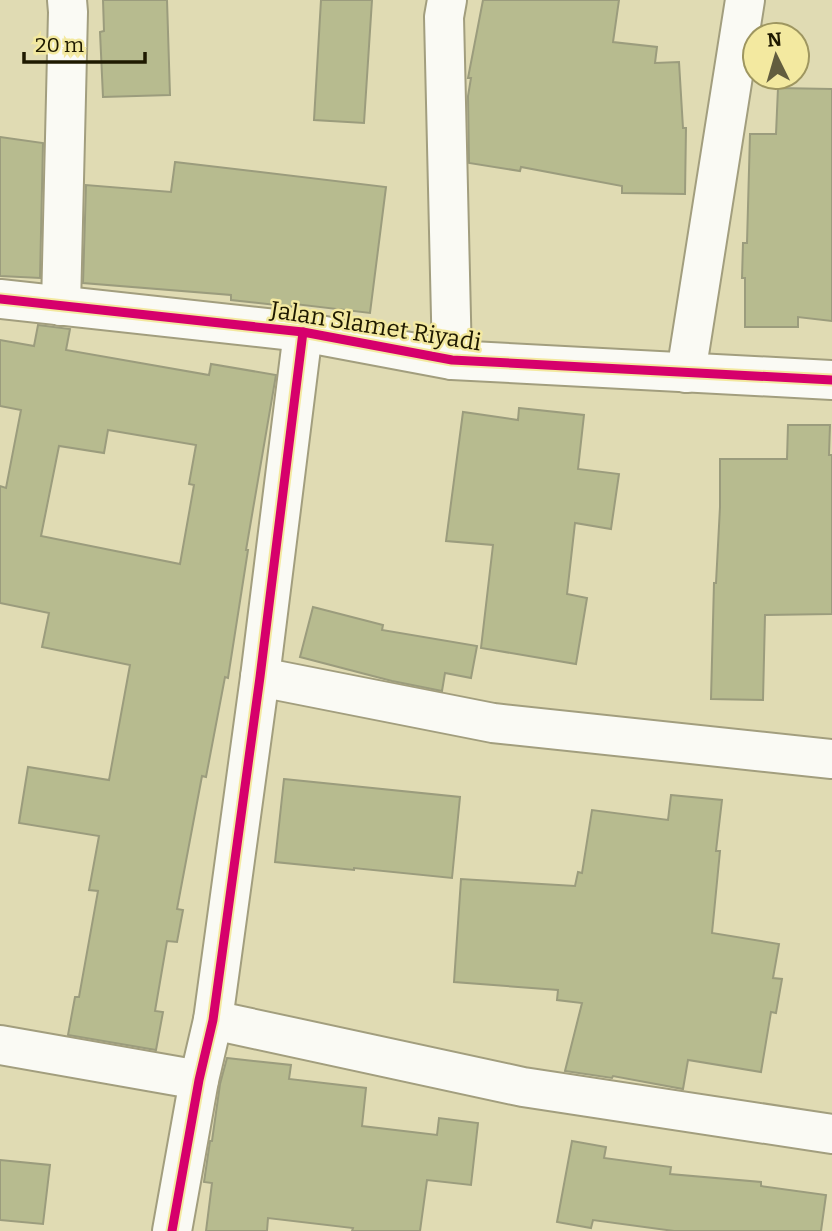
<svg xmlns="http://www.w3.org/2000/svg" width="832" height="1231" font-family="Bitter,serif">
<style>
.building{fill:#b7bb8f;stroke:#9b9c7d;stroke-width:2;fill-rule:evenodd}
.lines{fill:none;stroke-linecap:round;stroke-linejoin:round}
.minor-casing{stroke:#a29e7e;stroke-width:42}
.minor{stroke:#fafaf4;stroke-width:38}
.cycleway-casing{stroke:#f3e9a0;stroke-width:13}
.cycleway{stroke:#d6006c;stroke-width:9}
.labels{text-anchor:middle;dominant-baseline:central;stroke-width:5;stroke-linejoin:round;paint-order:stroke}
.street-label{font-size:24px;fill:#1e1900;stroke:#f3e9a0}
</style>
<rect width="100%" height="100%" fill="#e0dbb3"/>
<g class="building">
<path d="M103,0H167L170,95L103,97L100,32L104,31Z"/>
<path d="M321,0H372L364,123L314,120Z"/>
<path d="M483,0H619L613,42L657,47L655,63L679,62L683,128H686L685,194L622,193V186L521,167L520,171L469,163L468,96L471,78H468Z"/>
<path d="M778,88L832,89V321L798,317V327H745V278H742L743,243H747L750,134H776Z"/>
<path d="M0,137L43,143L40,278L0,276Z"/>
<path d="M175,162L386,187L370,313L295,304L294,307L231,300V295L83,283L86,185L171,192Z"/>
<path d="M38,325L70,329L66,350L209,375L211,364L276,375L246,550H248L228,678L225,677L206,777L202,776L177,909L183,910L177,942L167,941L155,1011L163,1012L156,1050L68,1035L75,997H79L98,891L89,890L99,836L19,823L28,767L109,780L130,665L42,647L49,613L0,603V486L6,488L21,410L0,406V340L34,346ZM108,430L196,445L189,484L194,485L180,564L41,536L59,446L104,453Z"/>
<path d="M519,408L584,415L578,469L619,474L611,529L575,523L567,594L587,598L576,664L481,648L493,545L446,541L463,412L518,420Z"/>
<path d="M788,425H830L829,455H832V614L765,615L763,700L711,699L714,583H716L720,507V459H787Z"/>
<path d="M313,607L383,625L382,630L477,646L471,678L445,673L442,691L392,681L300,657Z"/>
<path d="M284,779L460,797L452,878L354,868V870L275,862Z"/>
<path d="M671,795L722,800L716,851H720L712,933L779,944L773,978L782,979L776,1013L771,1012L761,1072L688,1060L683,1089L613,1076L612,1078L565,1071L582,1003L557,1000L558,990L454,982L461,879L575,886L578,872L582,873L592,810L668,820Z"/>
<path d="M227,1058L291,1065L289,1079L366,1088L362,1126L437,1135L439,1118L478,1123L471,1185L427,1180L420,1231H352L353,1228L268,1218L267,1231H206L212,1183L204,1182L210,1141H212L220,1084Z"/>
<path d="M572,1141L606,1147L604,1158L671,1167L670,1174L761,1182V1186L826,1195L821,1231H674L593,1220L591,1228L557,1222Z"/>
<path d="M0,1160L50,1165L43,1224L0,1220Z"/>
</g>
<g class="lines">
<g class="minor-casing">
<g id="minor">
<path d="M447,0L444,17L452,360"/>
<path d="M0,299L303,332L452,360L832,380"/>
<path d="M61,306L68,12L67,0"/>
<path d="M686,373L745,0"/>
<path d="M260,677L493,723L832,759"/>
<path d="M213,1020L523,1087L832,1134"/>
<path d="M0,1045L199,1080"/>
<path d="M172,1231L199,1080L213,1020L260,677L303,332"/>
</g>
</g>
<use href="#minor" class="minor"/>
<g class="cycleway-casing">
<g id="cycleway">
<path d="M0,299L303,332L452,360L832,380"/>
<path d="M172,1231L199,1080L213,1020L260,677L303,332"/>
</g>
</g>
<use href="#cycleway" class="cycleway"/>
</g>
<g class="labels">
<g class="street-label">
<text transform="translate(376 326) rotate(9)">Jalan Slamet Riyadi</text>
</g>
</g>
<g transform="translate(776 56) rotate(355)"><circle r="33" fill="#f3e9a0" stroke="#9e9660" stroke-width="2"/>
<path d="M0-5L12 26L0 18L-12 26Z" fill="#625d3f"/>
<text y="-10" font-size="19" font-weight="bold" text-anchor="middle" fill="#1e1900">N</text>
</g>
<path d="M24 52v10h121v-10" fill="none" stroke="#1e1900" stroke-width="3.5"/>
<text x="35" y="52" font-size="21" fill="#1e1900" stroke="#f3e9a0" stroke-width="5" paint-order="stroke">20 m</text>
</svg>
